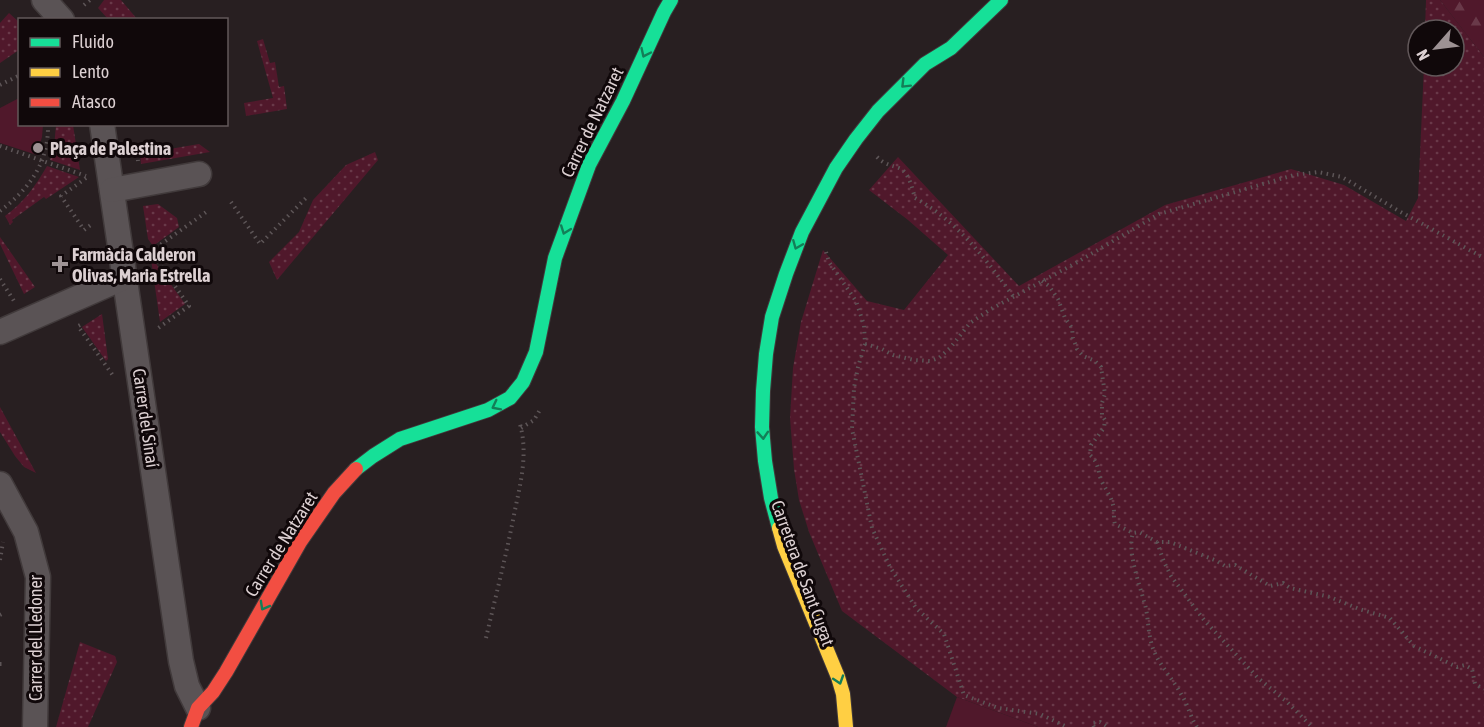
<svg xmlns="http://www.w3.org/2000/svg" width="1484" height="727" font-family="'Asap Condensed',sans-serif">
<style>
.grass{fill:url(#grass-dots)}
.forest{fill:url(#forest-firs)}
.park{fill:#50182b}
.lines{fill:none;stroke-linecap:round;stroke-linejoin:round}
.street-casing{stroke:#413a3b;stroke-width:27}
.fast-casing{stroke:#413a3b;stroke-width:16}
.slow-casing{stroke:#413a3b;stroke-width:16}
.jam-casing{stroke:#413a3b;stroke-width:16}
.path{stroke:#5d5557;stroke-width:4;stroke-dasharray:1.5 4.5;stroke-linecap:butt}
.street{stroke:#5a5355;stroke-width:24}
.fast{stroke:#16e098;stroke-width:14}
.slow{stroke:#ffcf43;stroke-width:14}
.jam{stroke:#f24e42;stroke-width:14}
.oneway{stroke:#137f58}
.poi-dot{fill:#9d9294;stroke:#10080a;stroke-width:2}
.labels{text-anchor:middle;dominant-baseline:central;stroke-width:6;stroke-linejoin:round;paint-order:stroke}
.street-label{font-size:18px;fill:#dcd0d2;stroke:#10080a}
.poi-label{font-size:18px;font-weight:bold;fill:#dcd0d2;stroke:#10080a;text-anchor:start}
</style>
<defs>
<pattern id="grass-dots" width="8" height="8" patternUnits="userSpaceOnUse" patternTransform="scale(1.5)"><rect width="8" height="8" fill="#50182b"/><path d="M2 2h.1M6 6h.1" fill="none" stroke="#693949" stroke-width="1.8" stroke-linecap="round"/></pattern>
<pattern id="forest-firs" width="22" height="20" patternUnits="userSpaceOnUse" patternTransform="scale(1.5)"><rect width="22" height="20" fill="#50182b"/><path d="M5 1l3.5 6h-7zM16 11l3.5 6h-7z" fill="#693949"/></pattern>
</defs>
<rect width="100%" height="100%" fill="#281f21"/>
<g class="grass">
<path d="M104,0H121L137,19H108L98,8Z"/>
<path d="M1426,0H1440L1484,57V727H1038L957,697L842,611L809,532L799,500L794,469L790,418L793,368L801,322L823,250L867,301L904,310L948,255L908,220L869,190L898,157L1019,286L1165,205L1291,169L1344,185L1406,221L1418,198L1424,66H1454V30H1425Z"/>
<path d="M9,13L19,22V50L0,63V23Z"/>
<path d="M263,39L270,63L275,62L279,87L284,86L287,109L246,116L244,103L273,98L257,41Z"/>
<path d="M56,125H73L80,170L50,160L54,147Z"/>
<path d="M199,144L210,152L141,164L140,154Z"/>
<path d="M375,152L378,160L277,280L269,262L299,232L313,200L346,165Z"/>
<path d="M47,166L79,177L46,199L44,197L12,220L13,222L10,225L5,216C24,202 35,187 47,166Z"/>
<path d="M158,204L177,218L179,227L153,246L148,239L143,206Z"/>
<path d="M0,237L35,287L24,294L0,244Z"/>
<path d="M152,258L185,304L160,322L151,259Z"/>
<path d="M102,314L108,359L106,361L82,327Z"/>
<path d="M0,407L36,473L24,467L15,456L0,432Z"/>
<path d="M80,642L115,656L117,662L88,727H56Z"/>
</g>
<path class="forest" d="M1440,0H1484V57Z"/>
<g class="park">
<path d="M19,98L20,124L43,125L42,137L37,155L0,143V108Z"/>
<path d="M957,697L1038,727H946Z"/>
</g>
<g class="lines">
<g class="street-casing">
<g id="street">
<path d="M44,0L62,20"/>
<path d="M102,124L181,661L187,686L198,708"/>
<path d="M112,190L199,174"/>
<path d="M0,332L125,277"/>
<path d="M0,484L26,532L38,577L35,727"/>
</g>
</g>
<g class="fast-casing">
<g id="fast">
<path d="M356,469L373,456L400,439L488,410L510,398L523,382L536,352L555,258L589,165L623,101L664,12L671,0"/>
<path d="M779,528L771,498L765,461L762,427L763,391L766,354L772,317L786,274L802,232L836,168L856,139L878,111L925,64L951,48L1001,0"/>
</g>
</g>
<g class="slow-casing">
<path id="slow" d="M779,528L784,546L838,677L843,694L846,727"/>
</g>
<g class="jam-casing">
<path id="jam" d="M191,727L198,708L213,692L226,672L300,542L334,493L356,469"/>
</g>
<g class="path">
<path d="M84,5L90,0"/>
<path d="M0,85L20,75"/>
<path d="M0,146L86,176"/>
<path d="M137,148L138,161"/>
<path d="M877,157C884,164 890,165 899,168C909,172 912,188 915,198C957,221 985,258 1013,296"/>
<path d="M86,178L61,196L84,230L92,224"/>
<path d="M231,202L260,244L307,197"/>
<path d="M0,211C29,189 49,163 48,124"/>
<path d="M151,252L189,306L157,329"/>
<path d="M826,252L829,262L856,301L864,325L865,344L858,367L854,388L852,429L872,528L890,567L916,608L944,634L964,695L998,708L1040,714L1067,727"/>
<path d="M146,255L209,210"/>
<path d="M0,279L14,301"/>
<path d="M1042,281L1049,286L1058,299L1065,318L1072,328L1073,338L1077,349L1083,356L1095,361L1101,367L1105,394L1102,403V415L1105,420L1104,428L1091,445L1090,455C1100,464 1097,471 1102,482C1106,490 1111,496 1113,505C1115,511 1113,518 1115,524L1133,533"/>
<path d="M80,325L78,326L114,377"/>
<path d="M865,344L882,349L893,355L914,360L930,361L939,358L950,348L970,323L991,309L1074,264L1159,214L1294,175L1318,172L1342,177L1399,211L1484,258"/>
<path d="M521,428L534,420L541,408"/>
<path d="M1157,542L1164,562L1171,576L1204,620L1258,678L1286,701L1312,727"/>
<path d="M0,560L3,542"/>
<path d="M0,615L4,613"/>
<path d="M486,638C495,599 505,560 513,520C519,488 529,457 520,424"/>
<path d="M0,664H2"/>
<path d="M1094,727L1092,723L1100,722L1108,727"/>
<path d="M1197,727C1190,717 1188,704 1181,694C1173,679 1160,666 1154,651C1147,634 1149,616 1144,601C1139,583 1127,551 1133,533L1139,532L1157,542H1170L1217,561L1225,566L1235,565L1270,586L1283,583L1290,588L1330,597L1359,609L1390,618L1414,646L1457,667L1465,665L1472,669L1475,684L1484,689"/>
</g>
<use href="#street" class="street"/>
<use href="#fast" class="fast"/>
<use href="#slow" class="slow"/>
<use href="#jam" class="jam"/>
</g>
<defs><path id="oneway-chevron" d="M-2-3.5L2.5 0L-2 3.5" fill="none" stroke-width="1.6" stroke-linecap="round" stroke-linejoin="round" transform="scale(1.5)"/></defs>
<g class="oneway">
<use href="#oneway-chevron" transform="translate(645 53) rotate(115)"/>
<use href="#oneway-chevron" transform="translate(905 84) rotate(135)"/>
<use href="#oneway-chevron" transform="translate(565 230) rotate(110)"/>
<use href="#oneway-chevron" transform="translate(797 245) rotate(112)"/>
<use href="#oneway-chevron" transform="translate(496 406) rotate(153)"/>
<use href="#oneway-chevron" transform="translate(763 435) rotate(86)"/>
<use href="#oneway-chevron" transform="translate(264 606) rotate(119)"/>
<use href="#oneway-chevron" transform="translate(839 680) rotate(72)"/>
</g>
<g class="poi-dot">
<circle cx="38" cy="148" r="6"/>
<path d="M57 255h6v6h6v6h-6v6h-6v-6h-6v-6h6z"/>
</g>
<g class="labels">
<g class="street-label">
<text transform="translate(592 122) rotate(-64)">Carrer de Natzaret</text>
<text transform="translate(146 418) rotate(82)">Carrer del Sinaí</text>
<text transform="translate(281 544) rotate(-58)">Carrer de Natzaret</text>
<text transform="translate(803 573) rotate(70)">Carretera de Sant Cugat</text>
<text transform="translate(35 638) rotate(-90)">Carrer del Lledoner</text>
</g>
<g class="poi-label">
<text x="50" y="148">Plaça de Palestina</text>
<text x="72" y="254">Farmàcia Calderon<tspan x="72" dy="21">Olivas, Maria Estrella</tspan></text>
</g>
</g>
<rect x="18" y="18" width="210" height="108" fill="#10080a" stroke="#62585a" stroke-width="1.5"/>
<rect x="30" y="38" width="30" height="9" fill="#16e098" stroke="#62585a" stroke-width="1.5"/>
<text x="72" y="48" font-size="18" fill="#dcd0d2">Fluido</text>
<rect x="30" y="68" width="30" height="9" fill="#ffcf43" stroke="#62585a" stroke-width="1.5"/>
<text x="72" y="78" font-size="18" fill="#dcd0d2">Lento</text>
<rect x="30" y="98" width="30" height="9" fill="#f24e42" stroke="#62585a" stroke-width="1.5"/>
<text x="72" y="108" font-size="18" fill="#dcd0d2">Atasco</text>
<g transform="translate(1436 48) rotate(242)"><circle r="28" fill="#10080a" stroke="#62585a" stroke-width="1.5"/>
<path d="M0-4.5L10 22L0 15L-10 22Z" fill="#9d9294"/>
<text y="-9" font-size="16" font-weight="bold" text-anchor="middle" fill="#dcd0d2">N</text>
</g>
</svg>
